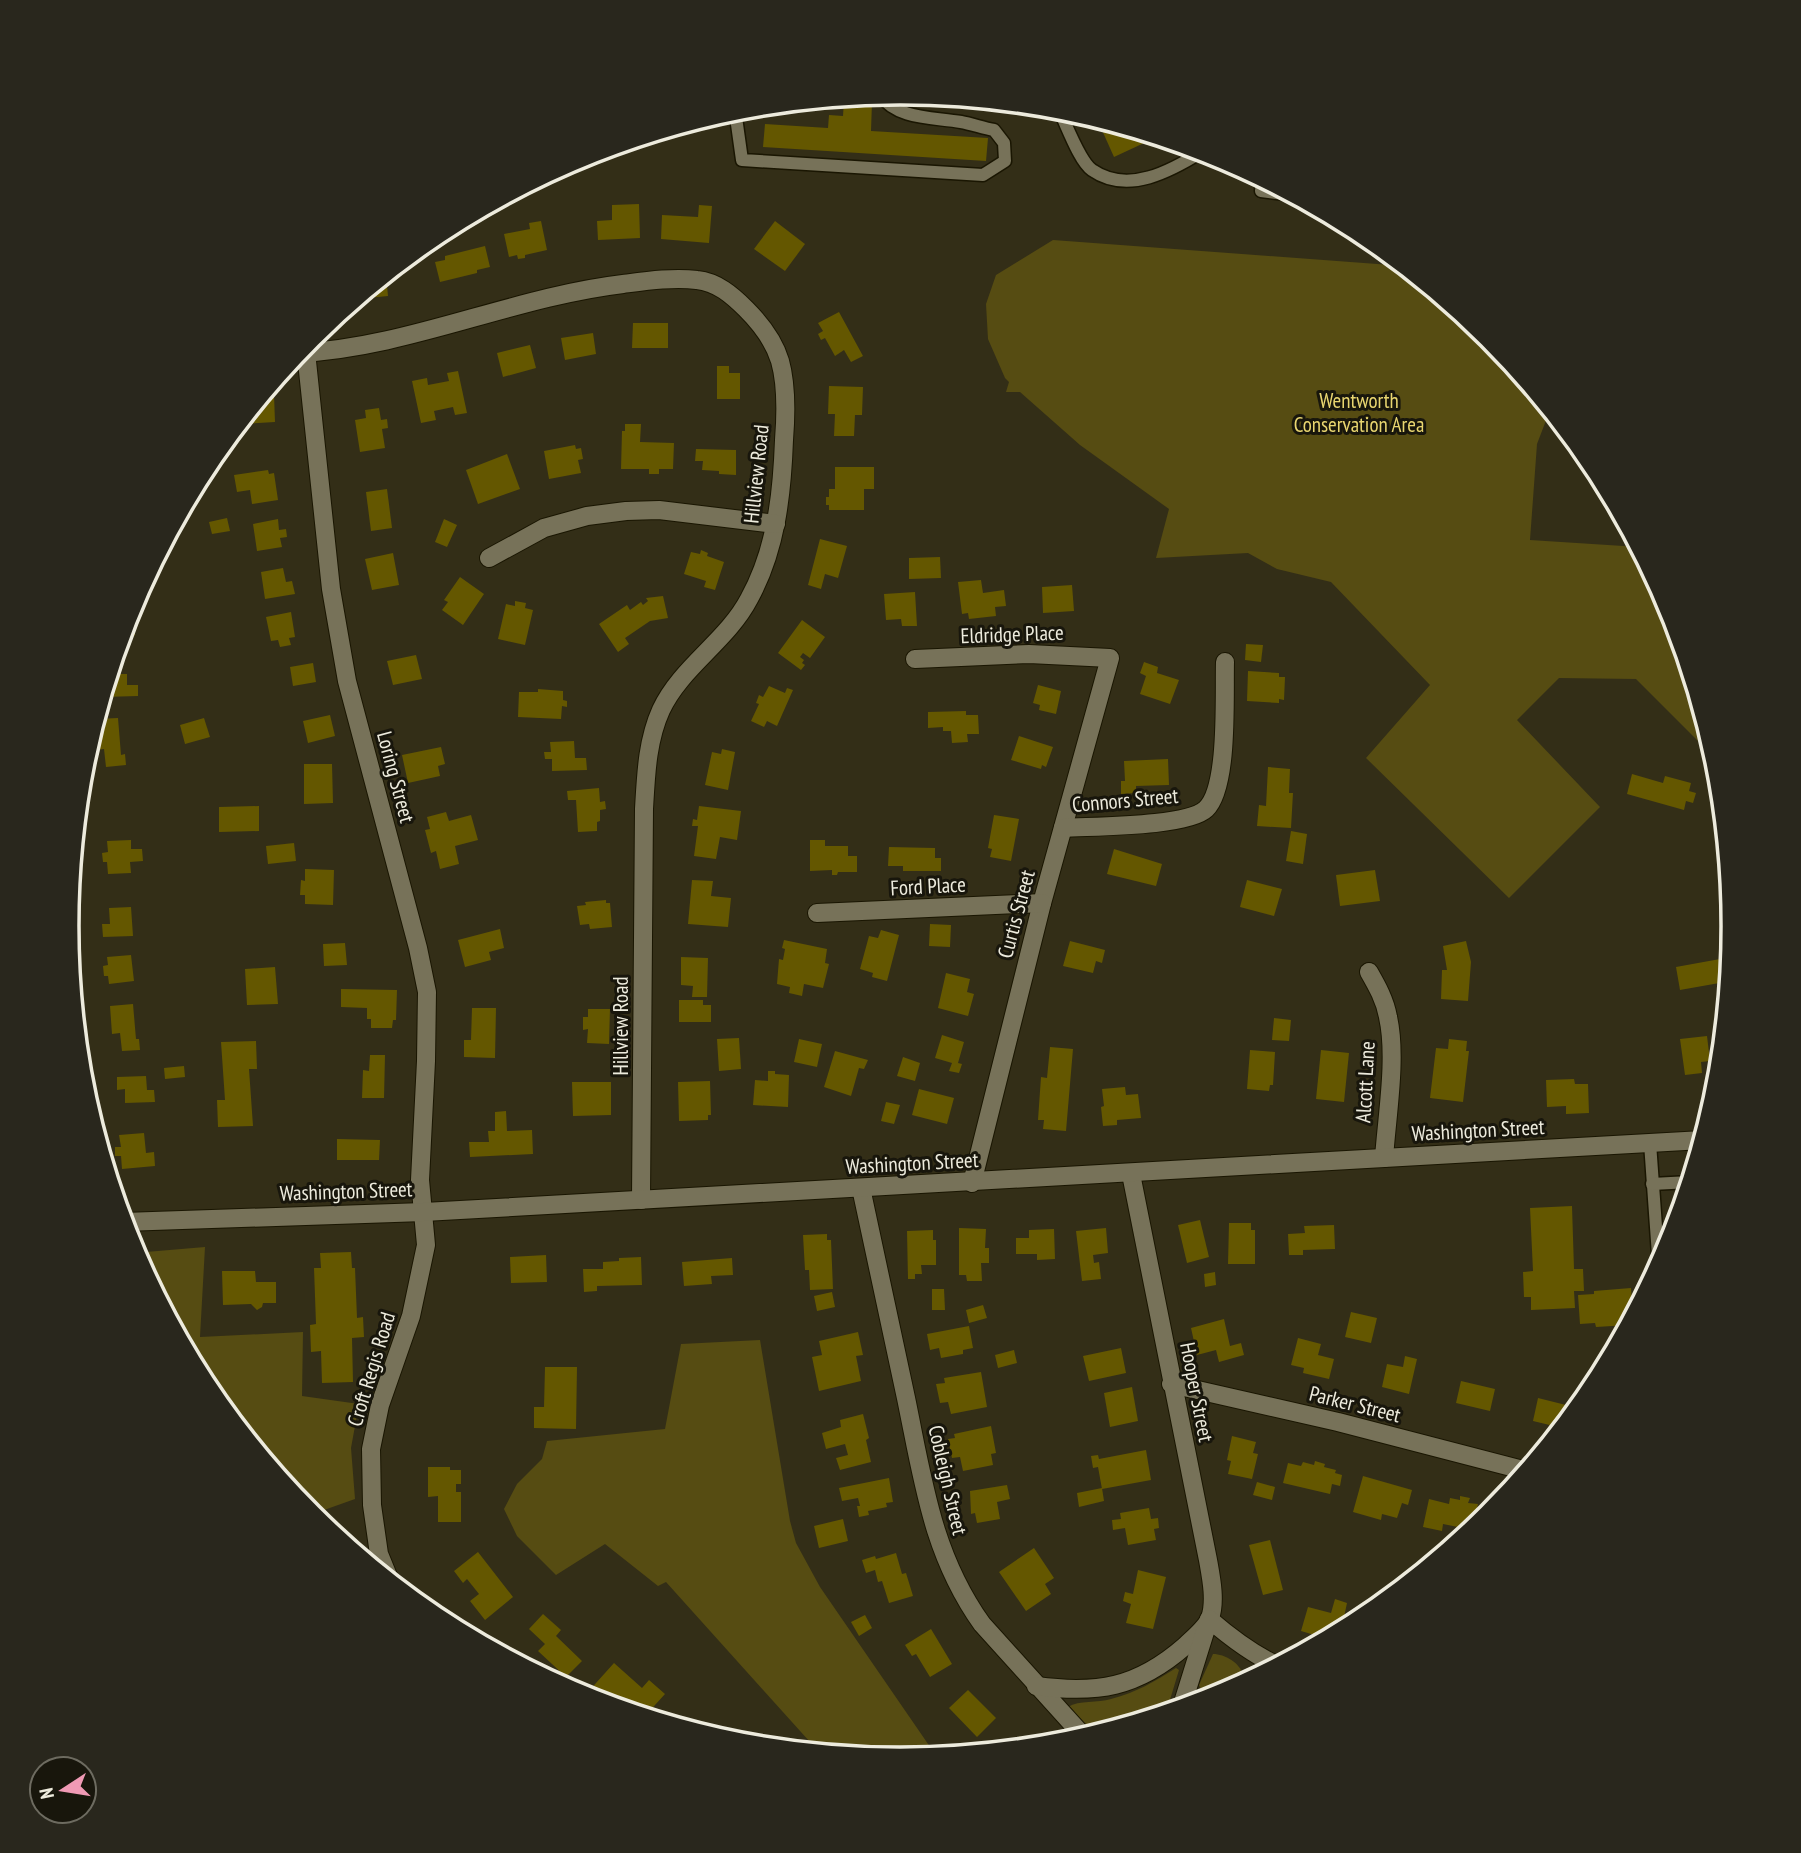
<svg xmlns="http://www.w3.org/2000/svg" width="1801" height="1853" font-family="'PT Sans Narrow',sans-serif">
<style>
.green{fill:#564c12}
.building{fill:#645700}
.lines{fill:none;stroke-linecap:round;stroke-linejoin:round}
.service-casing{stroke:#1a1602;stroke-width:15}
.minor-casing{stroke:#1a1602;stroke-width:20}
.secondary-casing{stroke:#1a1602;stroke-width:20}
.service{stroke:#777259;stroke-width:12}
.minor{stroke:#777259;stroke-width:18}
.secondary{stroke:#777259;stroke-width:18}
.labels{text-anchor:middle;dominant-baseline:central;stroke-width:6;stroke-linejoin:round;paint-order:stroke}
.park-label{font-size:21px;fill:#e9d670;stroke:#18160c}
.street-label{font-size:21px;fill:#edebdd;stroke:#18160c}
.rim{fill:none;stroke:#edebdd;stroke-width:3.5}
</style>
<rect width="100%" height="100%" fill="#332e17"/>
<g class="green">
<path d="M1053,240L1404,266L1491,337L1550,410L1537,444L1530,540L1639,547L1671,608L1709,733L1708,751L1636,679L1559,678L1517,720L1600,807L1509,898L1366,758L1430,685L1331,582L1277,569L1248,553L1156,558L1169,509L1080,445L1020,392H1006L1009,382L1005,378L988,339L986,304L996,275Z"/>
<path d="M205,1247L200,1337L303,1332L302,1396L359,1404L351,1448L355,1499L310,1515L207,1390L134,1253Z"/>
<path d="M760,1340L790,1521L796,1543L820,1587L937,1757L900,1760L862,1757L859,1755L857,1756L819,1752L666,1582L658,1586L605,1544L556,1575L517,1536L504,1509L517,1484L542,1459L547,1441L665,1429L681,1344Z"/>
<path d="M1213,1654C1225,1654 1240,1663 1243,1675L1236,1682L1203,1694L1199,1685Z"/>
<path d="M1176,1668L1179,1670L1166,1713L1091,1736L1068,1707C1079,1700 1098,1703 1111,1699C1137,1692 1154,1682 1176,1668Z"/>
</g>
<g class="building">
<path d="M844,100L872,102L871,131L988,138L986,161L763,147L765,124L828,128L829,115L843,116Z"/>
<path d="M1097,119L1157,137L1114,157Z"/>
<path d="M639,204L640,238L598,240L597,221L612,220V205Z"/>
<path d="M699,205L712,206L709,243L661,239L662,215L698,217Z"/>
<path d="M541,221L547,250L525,255V258L518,259L517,255L509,257L504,234L530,229L529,223Z"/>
<path d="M775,221L805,244L785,271L754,249Z"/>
<path d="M485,246L490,267L477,270V273L440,282L435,262L445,260V256Z"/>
<path d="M386,275L388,296L357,299L379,281Z"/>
<path d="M839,312L863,356L851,362L844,350L835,356L825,338L821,340L818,334L823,331L818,323Z"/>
<path d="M633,323H668V348H632Z"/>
<path d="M593,333L596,354L565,360L561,338Z"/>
<path d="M530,345L536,368L503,377L497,353Z"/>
<path d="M717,366H729V373H740V399H717Z"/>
<path d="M458,371L467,413L455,415L453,407L434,411L436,420L421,423L412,381L427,378L428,385L449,381L447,373Z"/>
<path d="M829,386L863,387L862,415H855L854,436H834L835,414H828Z"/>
<path d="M263,395H274L275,422L244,424V419Z"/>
<path d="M379,408L381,420L387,419L388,428L382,429L385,448L360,452L355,420L366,418L365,410Z"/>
<path d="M625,424H641L640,442L674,443L673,469H659V474H649V469H621L622,431H625Z"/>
<path d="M575,445L576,449L581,448L583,459L578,460L581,473L549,479L544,451Z"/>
<path d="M696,449L736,450V475L719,474V471L702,470L703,461H695Z"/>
<path d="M507,454L520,489L478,504L466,470Z"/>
<path d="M835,467H874V489H864V510H829V505H826V497H829V489H835Z"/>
<path d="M268,470L269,474L274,473L278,500L252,504L250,490L237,492L234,475Z"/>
<path d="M387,489L392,528L371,531L366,492Z"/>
<path d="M227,518L230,531L212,534L209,522Z"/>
<path d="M278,519L279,530L286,529L287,537L280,538L282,547L257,551L253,524Z"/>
<path d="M444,519L457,525L447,547L435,542Z"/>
<path d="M820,539L847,546L838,578L825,574L821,589L808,585Z"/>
<path d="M701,550L708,553L707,556L724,562L715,590L704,587L706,581L684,574L691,552L700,554Z"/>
<path d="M393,553L399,585L372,590L365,559Z"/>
<path d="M940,557L941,578L909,579V558Z"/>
<path d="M283,568L286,582L292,581L295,594L265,599L261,572Z"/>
<path d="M460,577L484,594L463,625L442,610L448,602L444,600Z"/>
<path d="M981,580L983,593L1004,590L1006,606L995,607L996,616L969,619L968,613L962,614L958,582Z"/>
<path d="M1072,585L1074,611L1043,613L1042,587Z"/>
<path d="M915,592L917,626H902L901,619L886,620L884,594Z"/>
<path d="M663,596L668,618L650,621L625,638L629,644L618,652L599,624L627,605L630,610L641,602L643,605L648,601L646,598Z"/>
<path d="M515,601L526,603L525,608L533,610L525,645L498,639L506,604L515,606Z"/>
<path d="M133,602L135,635L130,639L120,640Z"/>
<path d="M291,612L295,637L289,638L291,645L280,647L278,640L271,641L266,617Z"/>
<path d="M802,620L825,637L810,658L803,653L800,657L804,660L802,663L805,665L801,670L778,653Z"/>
<path d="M1246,644L1263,645L1261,662L1245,660Z"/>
<path d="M416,655L422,679L393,685L387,661Z"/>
<path d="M114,660H117L118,674H127V685H138V696L103,697Z"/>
<path d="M1144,662L1158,667L1157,673L1179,680L1170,704L1140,694L1146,676L1140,673Z"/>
<path d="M313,663L316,682L293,686L290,667Z"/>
<path d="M1248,671L1279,673V677H1285L1284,700L1279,699V703L1247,701Z"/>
<path d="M1038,685L1061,691L1056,714L1039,710L1040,705L1033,703Z"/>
<path d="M769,686L785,693L787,688L793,690L777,726L767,721L764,727L751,721L759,704L756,703L759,695L763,697Z"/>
<path d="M538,689L563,691V700L567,701V707L562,706L561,719L518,717L519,692H538Z"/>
<path d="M966,711V715H978L979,734H967L968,742L952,743L951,731H943V727L928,728V712Z"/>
<path d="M330,715L335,736L308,743L303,721Z"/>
<path d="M118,718L121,755L125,754L126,765L106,767L104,749L97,750L96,738L92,739L91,734L95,730L96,719Z"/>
<path d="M204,718L210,737L185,744L180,725Z"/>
<path d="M1019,736L1053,747L1046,767L1042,765L1041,769L1011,760Z"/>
<path d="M574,741L575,758H586L587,770L552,771V759H545L544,752H551L550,742Z"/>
<path d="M441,747L445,764L438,766L440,776L408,783L402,755Z"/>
<path d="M722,749L735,752L728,790L705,785L712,752L721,754Z"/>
<path d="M1168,759L1169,785L1136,786V793L1121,794V781H1125L1124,761Z"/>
<path d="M304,764H332L333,803L304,804Z"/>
<path d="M1268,767L1290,769L1289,793H1293L1291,828L1257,826L1259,805L1266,806Z"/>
<path d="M1632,774L1663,783L1665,776L1691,783L1689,791L1696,793L1693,803L1686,801L1684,810L1627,794Z"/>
<path d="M599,788L600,802L605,801L606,809L600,810V821L597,822V831L578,832L576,800H568L567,791Z"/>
<path d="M259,806V831L219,832V807Z"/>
<path d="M699,806L741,811L737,840L720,837L716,859L694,856L698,826H692L693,819L697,820Z"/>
<path d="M446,812L449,821L471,815L478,840L455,846L459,864L440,869L436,851L431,853L425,830L430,829L427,817Z"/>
<path d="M994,815L1019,819L1011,861L990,857L992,849L988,848Z"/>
<path d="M1291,831L1307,834L1303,864L1286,861Z"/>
<path d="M131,840V849H142L143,861L130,862L131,873L108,874L107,862H103L102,853L108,852L107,841Z"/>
<path d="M810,840H825V846H848V856H857V872H838L837,875H832V870L810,871Z"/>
<path d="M294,843L296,861L268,864L266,846Z"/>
<path d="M889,847L935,848V858H941V871H903V866H888Z"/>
<path d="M1114,849L1162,864L1156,886L1107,874Z"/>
<path d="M305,869L334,870L333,905L305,904V895H300L301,880L305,881Z"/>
<path d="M1375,870L1380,901L1340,906L1336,875Z"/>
<path d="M692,880L713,881L711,896L731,898L728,927L688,924Z"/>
<path d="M1247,880L1282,889L1274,916L1240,907Z"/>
<path d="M606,900V903H610L612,927L590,929L589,924L580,925L577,906L586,905L585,902Z"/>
<path d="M131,907L133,936L103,937L102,924H110L109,908Z"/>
<path d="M930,924L951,925L950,947L929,946Z"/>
<path d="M500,929L504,948L489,952L491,960L465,967L458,940Z"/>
<path d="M881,930L899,935L887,981L872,977L873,973L860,969L869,936L878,938Z"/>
<path d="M784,940L827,949L825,963L829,964L823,988L804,984L802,996L789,993L790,987L777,984L779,959L783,960L785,949L782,948Z"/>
<path d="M1070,941L1105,950L1102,963L1096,961L1093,973L1063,966Z"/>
<path d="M1466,941L1471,962L1468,1001L1441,999L1442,970H1447L1443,946Z"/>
<path d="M345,943L347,965L324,966L323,944Z"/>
<path d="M131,955L134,981L109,984L108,976H104L103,966L108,965L107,957Z"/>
<path d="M681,957L708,958L707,997H692L693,986L681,985Z"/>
<path d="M1720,959L1725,982L1680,990L1676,967Z"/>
<path d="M275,967L278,1004L247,1005L245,969Z"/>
<path d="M946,973L970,979L967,992L974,994L968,1016L938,1008Z"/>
<path d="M341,989L397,990L396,1020H393L392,1028H371V1019H367V1008L341,1007Z"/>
<path d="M679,1000H703V1005H711V1022H679Z"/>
<path d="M133,1004L136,1039H139L140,1050L122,1051L120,1033L112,1034L110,1006Z"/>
<path d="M472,1008H496L495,1058L464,1057V1040H471Z"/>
<path d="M588,1009H610L609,1044L587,1043L588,1029L583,1030V1017H588Z"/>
<path d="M1274,1018L1291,1020L1289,1041L1272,1040Z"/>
<path d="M942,1035L964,1042L958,1063L962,1064L959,1073L949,1071L952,1063L935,1058Z"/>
<path d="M1707,1036L1710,1061L1701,1062L1702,1073L1685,1075L1680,1039Z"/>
<path d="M739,1038L741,1069L719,1071L717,1039Z"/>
<path d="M799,1039L822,1044L817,1067L794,1062Z"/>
<path d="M1449,1039L1467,1041L1466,1051H1469L1463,1102L1430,1098L1436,1048L1448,1049Z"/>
<path d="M256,1041L257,1069H249L253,1126L218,1127L217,1100H225L221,1042Z"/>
<path d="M1050,1047L1073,1049L1066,1131L1043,1129L1044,1120H1038L1041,1077L1047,1078Z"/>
<path d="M1250,1050L1275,1052L1273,1085H1270L1269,1091L1247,1089Z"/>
<path d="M1321,1050L1349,1053L1344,1102L1316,1099Z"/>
<path d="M835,1051L868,1060L864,1069L859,1068L851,1096L824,1087Z"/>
<path d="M370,1055H385L384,1098H362L363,1070L369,1071Z"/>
<path d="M903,1057L920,1063L915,1081L897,1076Z"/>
<path d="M184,1066L185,1077L165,1079L164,1068Z"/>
<path d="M768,1071H775V1074L789,1075L788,1107L753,1105L755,1080L768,1081Z"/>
<path d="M146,1076L147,1090H154L155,1102L125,1103V1089L117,1090V1077Z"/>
<path d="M1574,1079L1575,1084H1588L1589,1113L1566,1114V1106L1547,1107L1546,1080Z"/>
<path d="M710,1081L711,1115H708V1120L679,1121L678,1082Z"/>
<path d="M572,1082H611V1115L573,1116Z"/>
<path d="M1125,1087L1126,1095L1138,1094L1141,1118L1117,1120V1125L1103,1126L1101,1107L1104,1106L1102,1089Z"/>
<path d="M919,1089L954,1098L947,1124L912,1115Z"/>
<path d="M886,1102L900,1105L894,1124L881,1121Z"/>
<path d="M506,1111L507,1131L532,1130L533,1154L470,1157L469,1142H489L488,1131H495V1112Z"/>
<path d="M144,1133L146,1153L154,1152L155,1166L122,1169L121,1156H115V1147H121L119,1135Z"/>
<path d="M337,1139L380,1140L379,1160H337Z"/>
<path d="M1572,1206L1574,1269H1583L1584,1291H1574L1575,1308L1531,1310V1297H1524L1523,1272L1533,1271L1530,1208Z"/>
<path d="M1200,1220L1209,1257L1187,1263L1178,1225Z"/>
<path d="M1229,1223H1251V1230H1255V1264H1228Z"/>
<path d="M1334,1225L1335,1249L1303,1250V1255H1289L1288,1234L1305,1233L1304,1226Z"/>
<path d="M959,1228L986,1229L985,1248H989V1263H981L982,1281H967L966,1275H959Z"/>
<path d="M1106,1228L1108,1253L1093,1255L1094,1263L1099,1262L1101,1279L1082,1281L1076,1231Z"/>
<path d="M1054,1229L1055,1259L1037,1260V1254H1016V1238H1029V1230Z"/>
<path d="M933,1230V1240H936V1265H921L922,1274H915V1279H908L907,1231Z"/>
<path d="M827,1234V1240H831L833,1289L810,1290L809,1270H805L803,1235Z"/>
<path d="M351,1252L352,1268H355L357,1318L363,1317L364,1337L352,1338L353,1382L322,1383L321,1351L311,1352L310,1325L316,1324L314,1268H321L320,1253Z"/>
<path d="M546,1255L547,1282L511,1283L510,1257Z"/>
<path d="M641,1257L642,1285L597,1286V1291L584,1292L583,1269H603V1262L619,1261V1258Z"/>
<path d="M732,1258L733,1275L711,1276L712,1284L684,1286L682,1262Z"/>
<path d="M222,1271H255L256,1282H276V1303H263L262,1307L257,1310L251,1304L223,1305Z"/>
<path d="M1215,1272L1216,1285L1205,1287L1204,1274Z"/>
<path d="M1631,1288L1632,1301H1629V1325L1596,1327L1595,1323L1580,1324L1578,1295L1594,1294V1291Z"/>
<path d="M932,1289H944L945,1310H932Z"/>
<path d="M832,1292L835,1307L817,1311L814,1296Z"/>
<path d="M983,1305L987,1318L969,1323L966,1310Z"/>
<path d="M1351,1312L1377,1318L1371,1343L1345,1337Z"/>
<path d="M1224,1319L1230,1346L1241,1343L1244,1355L1219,1362L1216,1350L1197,1355L1191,1328Z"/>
<path d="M969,1326L973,1348L963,1350V1354L941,1358L939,1348L930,1350L927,1334Z"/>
<path d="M858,1332L863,1355L856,1356L861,1381L819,1391L812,1357L822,1355L819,1341Z"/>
<path d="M1298,1338L1321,1344L1318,1355L1334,1359L1329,1379L1303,1373L1304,1368L1291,1365Z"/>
<path d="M1121,1348L1126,1373L1089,1381L1083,1356Z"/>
<path d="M1014,1350L1017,1363L998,1368L995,1355Z"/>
<path d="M1405,1356L1417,1359L1409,1394L1382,1387L1387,1364L1403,1367Z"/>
<path d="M545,1367H577L576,1429L534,1428V1407H544Z"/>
<path d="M981,1372L987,1407L951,1414L948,1402L940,1403L936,1384L945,1383L944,1378Z"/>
<path d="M1461,1381L1495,1389L1490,1411L1456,1403Z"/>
<path d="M1132,1387L1138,1421L1110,1427L1104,1393Z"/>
<path d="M1538,1398L1574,1407L1572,1417L1562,1428L1533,1421Z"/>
<path d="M863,1414L869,1438L866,1440L871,1462L840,1470L836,1458L848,1455L845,1444L826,1449L822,1433L841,1427L840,1420Z"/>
<path d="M991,1426L996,1453L991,1454L993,1465L963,1471L960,1457L952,1458L948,1439L955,1438L954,1434Z"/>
<path d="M1232,1436L1256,1442L1253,1453L1258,1454L1252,1479L1228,1474L1231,1461L1227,1460Z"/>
<path d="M1146,1450L1151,1480L1102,1489L1098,1467L1093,1468L1091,1456L1098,1455L1099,1459Z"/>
<path d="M1315,1461L1325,1464L1324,1467L1336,1470L1335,1473L1342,1475L1340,1486L1332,1484L1330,1494L1283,1483L1288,1463L1301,1466L1303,1462L1314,1465Z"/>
<path d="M428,1467H450V1470H461V1484H456V1492H461V1522H438V1496L428,1497Z"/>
<path d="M1363,1476L1412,1490L1408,1505L1402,1503L1397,1518L1382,1514L1381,1520L1353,1512Z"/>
<path d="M889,1478L893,1502L886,1503L887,1507L868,1511L869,1515L859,1517L857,1506H860L858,1498L842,1501L839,1488Z"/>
<path d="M1257,1482L1275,1487L1272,1500L1253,1495Z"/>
<path d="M1007,1485L1010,1499L997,1502L1000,1519L977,1523L975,1513L971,1514L970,1491Z"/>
<path d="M1102,1488L1104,1501L1079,1507L1077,1493Z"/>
<path d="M1460,1496L1470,1498L1468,1503L1478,1504L1476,1512L1485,1514L1484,1522L1480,1525L1474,1524L1473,1530L1443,1524L1442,1531L1423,1527L1429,1499L1449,1504L1450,1498L1460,1500Z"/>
<path d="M1149,1508L1151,1519L1158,1518L1159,1528L1154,1529L1156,1540L1128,1545L1125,1528L1113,1530L1112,1520L1121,1519L1120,1513Z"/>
<path d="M321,1510L327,1529L308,1513Z"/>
<path d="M843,1519L848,1541L819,1548L814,1526Z"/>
<path d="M1270,1540L1283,1590L1263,1595L1249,1545Z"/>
<path d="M1034,1548L1054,1578L1045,1584L1051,1594L1026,1611L999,1572Z"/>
<path d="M478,1552L513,1597L485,1620L470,1601L479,1594L467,1579L463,1583L454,1571Z"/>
<path d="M896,1553L902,1574L906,1573L913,1596L889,1603L882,1581L878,1582L875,1570L866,1573L862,1560L875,1556L876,1559Z"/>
<path d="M1138,1570L1166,1577L1153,1629L1126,1623L1131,1604L1123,1601L1125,1592L1133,1594Z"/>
<path d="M1376,1595L1390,1599L1372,1613Z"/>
<path d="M1335,1599L1347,1603L1344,1617L1351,1619L1349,1628L1328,1639L1301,1631L1308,1607L1331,1613Z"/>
<path d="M543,1614L561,1630L556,1636L582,1661L566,1677L538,1651L545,1644L529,1629Z"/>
<path d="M865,1615L872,1628L859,1636L851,1622Z"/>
<path d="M931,1629L952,1664L930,1677L916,1654L912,1656L905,1645Z"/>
<path d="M614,1663L642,1688L649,1680L665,1694L645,1716L596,1701L587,1693Z"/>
<path d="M968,1690L996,1718L977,1737L949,1708Z"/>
<path d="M1020,1736L1031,1748L1004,1750Z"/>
</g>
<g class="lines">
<g class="service-casing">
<g id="service">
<path d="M1058,108C1066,123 1079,161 1092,170C1128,195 1171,171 1203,151"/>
<path d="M735,110L742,160L983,175L1005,161L1004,143L994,130C983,128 972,124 961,122C933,117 898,120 880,95"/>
<path d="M735,115L762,106"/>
<path d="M1262,179L1261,191L1292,195"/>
<path d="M1650,1143L1659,1269"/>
<path d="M1652,1184L1690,1182"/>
</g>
</g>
<g class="minor-casing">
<g id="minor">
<path d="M306,352L331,589L347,681L418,948L427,992L426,1061L420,1180L426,1245L411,1316L380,1405L371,1449L372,1505L379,1554L390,1581"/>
<path d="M298,353C407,348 513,297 623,284C646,281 673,277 697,280C717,282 732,295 746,309C760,323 774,341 780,361C787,386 786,415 784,440C782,495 776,550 749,599C727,641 681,667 661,710C647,741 646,775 644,809L641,1200"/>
<path d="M489,558L544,528L587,516L626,511L659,510L776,524"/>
<path d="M915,659L1029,654L1110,658L1042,903L972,1183"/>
<path d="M1063,828C1092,826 1187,827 1206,809C1229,787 1224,695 1225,662"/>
<path d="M817,913L1042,903"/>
<path d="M1369,972C1377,986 1385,1000 1388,1017C1397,1057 1387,1115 1384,1158"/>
<path d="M861,1188C876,1258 891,1328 906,1398C923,1480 932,1554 982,1624L1085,1738"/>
<path d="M1171,1384L1338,1422L1527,1471"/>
<path d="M1036,1686C1097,1694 1137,1688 1185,1646C1192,1639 1206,1628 1210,1618C1216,1601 1211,1577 1208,1560L1131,1174"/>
<path d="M1181,1709L1209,1619C1231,1638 1252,1654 1278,1666"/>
</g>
</g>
<g class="secondary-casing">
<path id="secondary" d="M123,1222L424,1212L1703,1140"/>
</g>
<use href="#service" class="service"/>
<use href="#minor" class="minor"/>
<use href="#secondary" class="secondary"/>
</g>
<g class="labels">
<g class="park-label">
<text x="1359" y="400">Wentworth<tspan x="1359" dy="24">Conservation Area</tspan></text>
</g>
<g class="street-label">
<text transform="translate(756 474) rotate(-84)">Hillview Road</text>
<text transform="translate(1012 634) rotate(-2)">Eldridge Place</text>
<text transform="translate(396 777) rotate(75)">Loring Street</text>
<text transform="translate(1125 800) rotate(-5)">Connors Street</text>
<text transform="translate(928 886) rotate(-3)">Ford Place</text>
<text transform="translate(1016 914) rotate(-75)">Curtis Street</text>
<text transform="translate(620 1026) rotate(-90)">Hillview Road</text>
<text transform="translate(1365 1082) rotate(-87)">Alcott Lane</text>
<text transform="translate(1478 1130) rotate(-3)">Washington Street</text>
<text transform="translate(912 1163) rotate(-3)">Washington Street</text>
<text transform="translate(346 1191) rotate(-2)">Washington Street</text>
<text transform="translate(371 1369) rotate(-73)">Croft Regis Road</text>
<text transform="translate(1197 1392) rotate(79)">Hooper Street</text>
<text transform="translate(1355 1404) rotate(14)">Parker Street</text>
<text transform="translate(948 1480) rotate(77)">Cobleigh Street</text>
</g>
</g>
<path d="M0 0H1801V1853H0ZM79 926a821 821 0 1 1 1642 0a821 821 0 1 1-1642 0Z" fill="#29271d" fill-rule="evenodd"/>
<path class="rim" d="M79 926a821 821 0 1 1 1642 0a821 821 0 1 1-1642 0Z"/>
<g transform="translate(63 1790) rotate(258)"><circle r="33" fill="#18160c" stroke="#6d6b60" stroke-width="2"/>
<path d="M0-5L12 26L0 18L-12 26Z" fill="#f09ab5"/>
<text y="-10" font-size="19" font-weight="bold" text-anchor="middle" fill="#edebdd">N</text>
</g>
</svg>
